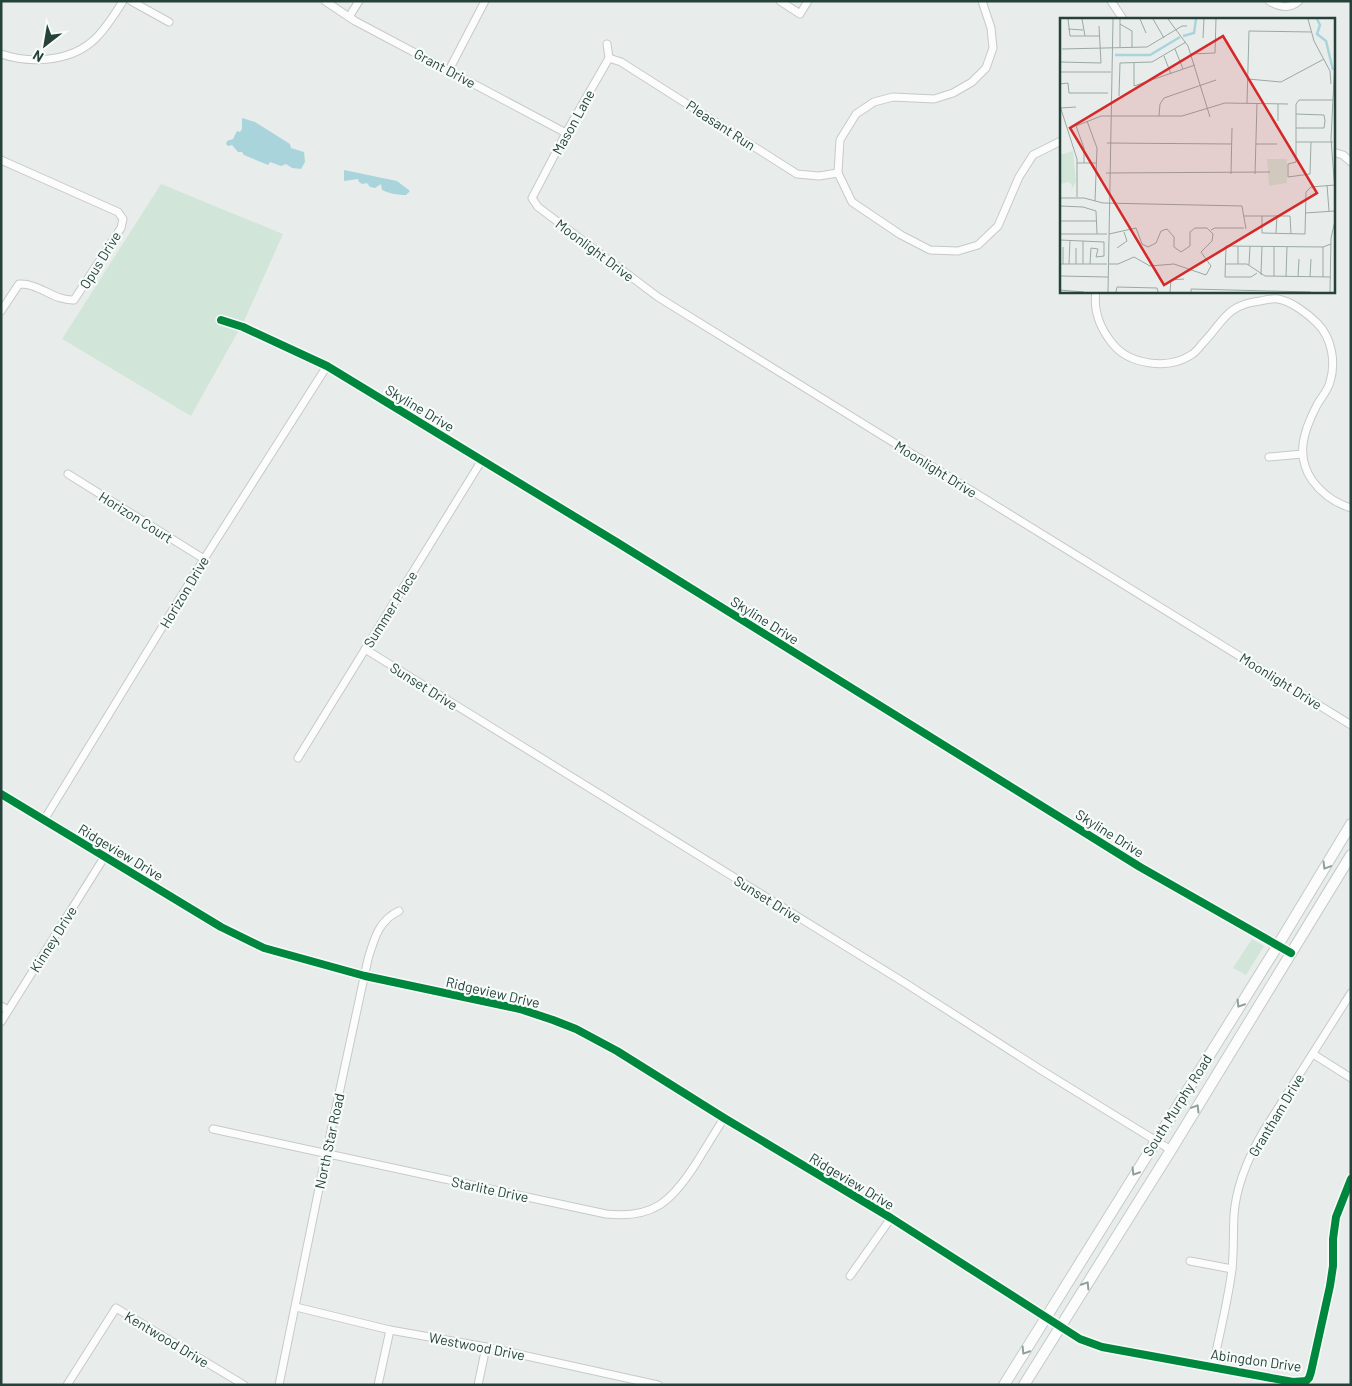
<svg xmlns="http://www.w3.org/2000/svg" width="1352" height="1386" font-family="Barlow,sans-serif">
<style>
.green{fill:#d1e6d8}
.water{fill:#a9d4db}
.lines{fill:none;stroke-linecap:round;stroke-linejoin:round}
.street-casing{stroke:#c5cac8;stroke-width:9}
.secondary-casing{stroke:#c3cbc8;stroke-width:12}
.street{stroke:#fcfcfc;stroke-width:7}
.secondary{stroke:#fcfcfc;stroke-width:10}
.cycleway-casing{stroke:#f7fbf9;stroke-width:11}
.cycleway{stroke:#00873e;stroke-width:8}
.oneway{stroke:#909f9b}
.labels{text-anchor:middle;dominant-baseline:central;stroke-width:4.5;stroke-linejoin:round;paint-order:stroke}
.street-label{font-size:14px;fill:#24423a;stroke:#f7fbf9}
.inset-river{fill:none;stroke:#a9d4db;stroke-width:2.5}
.inset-road{fill:none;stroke:#9aa9a4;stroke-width:1}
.view{fill:#d62828;fill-opacity:0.15;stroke:#d62828;stroke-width:2.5}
.inset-edge{fill:none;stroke:#24423a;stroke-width:2.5}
</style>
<rect width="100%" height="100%" fill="#e8edeb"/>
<g class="green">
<path d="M161,184L283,234L244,321L191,416L62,339Z"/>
<path d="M1252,939L1264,946L1246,975L1233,968Z"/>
</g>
<g class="water">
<path d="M242,118L255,122L290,144L291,148L304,152L305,162L301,169L292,168L286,164L281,166L270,162L268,165L244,155L242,152H238L232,145L228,146L226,144L227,141L233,139L237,131L240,132L242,129Z"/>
<path d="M344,170L397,181L410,191L406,195C399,195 387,193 382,190L381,184L375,188L370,187L367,183L362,184L359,182L358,179L344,181Z"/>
</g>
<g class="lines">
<g class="street-casing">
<g id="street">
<path d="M131,1L169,22"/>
<path d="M325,1L355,21L566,133"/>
<path d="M780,1L800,14L808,1"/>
<path d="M982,1L991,28L993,48L986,68L972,82L953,93L934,99L893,97L874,102L856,114L840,140L838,173L852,202L901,235L930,250L958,251L978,245L998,226L1019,177L1033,155L1061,141"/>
<path d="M1111,1L1123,19"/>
<path d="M1269,1C1279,7 1289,10 1299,1"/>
<path d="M349,17L359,1"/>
<path d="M607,44L609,58L566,133L532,198L538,207L658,297L679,310L1351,725"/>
<path d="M1,54C31,64 72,62 96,38C107,27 115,14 123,1"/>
<path d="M609,58L621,62L797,174L819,176L838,173"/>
<path d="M449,70L485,1"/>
<path d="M1333,152L1343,155L1351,162"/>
<path d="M1,160L118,212L123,219L121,228L74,300C54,301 39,283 19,284L1,311"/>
<path d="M1096,291C1093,311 1100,328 1112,343C1129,365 1168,370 1191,355C1195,353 1199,348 1202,344C1223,323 1225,305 1260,301C1265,300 1273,298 1278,299C1291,301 1308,314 1317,323C1332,338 1336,362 1330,382C1328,390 1321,398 1317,405C1304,430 1295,455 1312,480C1322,494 1335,503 1351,508"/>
<path d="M221,320L243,327L327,366L618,543L1140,867L1291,953"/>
<path d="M1269,457L1302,454"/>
<path d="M68,474L204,559"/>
<path d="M365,649L905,983L1041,1070L1171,1150"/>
<path d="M298,758L482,460"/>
<path d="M1,794L221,927L264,948L365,976L520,1009L553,1020L576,1029L617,1051L724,1118L891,1218L1080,1339L1102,1347L1293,1382L1306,1381L1309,1378L1311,1372L1330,1286L1333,1266V1239L1336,1217L1351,1179"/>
<path d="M44,820L204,559L327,366"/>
<path d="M1,1006L8,1010"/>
<path d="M1,1022L105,856"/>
<path d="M1313,1054L1351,1078"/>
<path d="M213,1129L606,1214C653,1219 671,1202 695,1165C705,1149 714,1134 724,1118"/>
<path d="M1190,1261L1232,1269"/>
<path d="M850,1276L891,1218"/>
<path d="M296,1307L390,1330L486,1347L658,1385"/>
<path d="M1213,1367C1219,1335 1228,1302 1232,1269C1234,1251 1233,1233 1234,1215C1236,1185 1248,1158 1263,1132L1351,993"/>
<path d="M67,1385L116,1308L244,1385"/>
<path d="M279,1385L326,1154L368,959C374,939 379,920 399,911"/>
<path d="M378,1385L390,1330"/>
<path d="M478,1385L486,1347"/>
</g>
</g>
<g class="secondary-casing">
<g id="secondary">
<path d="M1004,1385L1278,945L1351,824"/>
<path d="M1024,1385L1171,1150L1351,855"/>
</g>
</g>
<use href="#street" class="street"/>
<use href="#secondary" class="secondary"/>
<g class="cycleway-casing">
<g id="cycleway">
<path d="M221,320L243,327L327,366L618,543L1140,867L1291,953"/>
<path d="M1,794L221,927L264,948L365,976L520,1009L553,1020L576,1029L617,1051L724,1118L891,1218L1080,1339L1102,1347L1293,1382L1306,1381L1309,1378L1311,1372L1330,1286L1333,1266V1239L1336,1217L1351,1179"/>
</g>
</g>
<use href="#cycleway" class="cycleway"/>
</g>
<defs><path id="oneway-chevron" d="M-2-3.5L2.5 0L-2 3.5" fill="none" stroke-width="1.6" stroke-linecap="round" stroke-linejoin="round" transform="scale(1.25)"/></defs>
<g class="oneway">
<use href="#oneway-chevron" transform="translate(1326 866) rotate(121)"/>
<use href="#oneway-chevron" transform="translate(1240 1004) rotate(122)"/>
<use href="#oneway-chevron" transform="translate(1196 1108) rotate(-59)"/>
<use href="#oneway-chevron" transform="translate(1135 1172) rotate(122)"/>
<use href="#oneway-chevron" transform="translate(1086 1285) rotate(-58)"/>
<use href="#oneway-chevron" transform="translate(1025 1351) rotate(122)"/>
</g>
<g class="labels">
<g class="street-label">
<text transform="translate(445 68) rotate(28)">Grant Drive</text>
<text transform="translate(573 122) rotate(-61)">Mason Lane</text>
<text transform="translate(721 125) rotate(33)">Pleasant Run</text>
<text transform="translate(595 250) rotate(37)">Moonlight Drive</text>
<text transform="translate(100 260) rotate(-58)">Opus Drive</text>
<text transform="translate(420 408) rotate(31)">Skyline Drive</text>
<text transform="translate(936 469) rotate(32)">Moonlight Drive</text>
<text transform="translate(136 517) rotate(32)">Horizon Court</text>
<text transform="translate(184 592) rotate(-59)">Horizon Drive</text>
<text transform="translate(390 609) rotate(-58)">Summer Place</text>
<text transform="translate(765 620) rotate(32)">Skyline Drive</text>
<text transform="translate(1281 681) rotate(32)">Moonlight Drive</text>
<text transform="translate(424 686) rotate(32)">Sunset Drive</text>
<text transform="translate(1110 833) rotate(32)">Skyline Drive</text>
<text transform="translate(121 852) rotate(31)">Ridgeview Drive</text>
<text transform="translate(768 899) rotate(32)">Sunset Drive</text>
<text transform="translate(53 939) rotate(-58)">Kinney Drive</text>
<text transform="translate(493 992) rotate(13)">Ridgeview Drive</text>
<text transform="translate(1177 1105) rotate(-58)">South Murphy Road</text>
<text transform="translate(1276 1115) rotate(-59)">Grantham Drive</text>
<text transform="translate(329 1141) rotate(-78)">North Star Road</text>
<text transform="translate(852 1181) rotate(31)">Ridgeview Drive</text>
<text transform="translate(490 1189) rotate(12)">Starlite Drive</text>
<text transform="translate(167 1339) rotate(31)">Kentwood Drive</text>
<text transform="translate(477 1346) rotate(11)">Westwood Drive</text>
<text transform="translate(1256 1360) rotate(8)">Abingdon Drive</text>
</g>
</g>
<g transform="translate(1060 18)">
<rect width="275" height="275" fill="#e8edeb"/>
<path d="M13,133L16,164L11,172L12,167L9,164L0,166V137ZM207,141H227V165L209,168Z" fill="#d1e6d8"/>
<path class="inset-river" d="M257,1L260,7L257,16L266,23L273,52M123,18L134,15L136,1M55,37H90L120,19"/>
<path class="inset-road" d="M8,1L10,18H40M22,1L25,18M80,1L86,15M93,1L104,20M108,1L128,28L150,99M248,1L254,23L270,53L271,66M60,6L72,13V29M8,11L23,12M143,20L144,1M0,26V58M60,29V1M2,31L87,29L122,8H127M115,31L123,51M131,36L155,35L156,1M104,38L111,56M275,41L271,121L275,173M0,44L41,45L39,8M74,45V68L135,47M0,54H51M188,61L221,64L264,41M0,66L8,65L9,75H48M59,78L60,45L92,44L126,24M187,85L189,13L252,14M218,86V103M236,86V144L228,146V159L250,156L251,124M236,86L239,82H273M0,88L17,141V179M0,90L16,89M99,98L100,86L104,80L156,62M27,103L37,130L35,183M236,110H264L265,103L264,97L236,96M236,124H273M47,125L172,126M196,126H217M17,145H37M24,145V130L16,108L41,98H122L165,85L228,86M46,155L210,154M171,156L172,110M195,156L197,85M267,167L269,193M0,180H24L43,185L182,188L186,211M0,188L23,189L36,193L37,216M245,195L275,193M184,198H230L231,216M202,198V215L245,216L246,174L251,169L275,167M0,203H37M151,212L155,210H184M216,215L217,197M0,216H47M0,222L44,224V238L36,239L38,231L31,230L30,246M16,230V246M57,230L67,223L64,214M0,246H47M3,246V229M9,246L10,222M23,246V223M49,246H58L74,239L90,248L114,246L146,257L151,248L141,234L152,223L153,216L147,210H135L130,214V228L121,234L114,229V219L107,211L101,213L96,225L88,229L82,226L76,210L49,216M165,246H187L205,258L271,259M178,246V228M189,247L190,228M197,255L191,259H165L166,228L263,229L271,226M201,257L202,228M0,258L48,259M214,258V229M226,259L227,229M238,259L239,241M250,259L251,241M263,259V229M0,272L24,274M48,274L53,1M56,274L57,269L97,270L98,274M110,274L111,262L124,261M131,274V271L251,274M270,274L271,220L275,203"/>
<path class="view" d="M163,18L257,175L104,267L10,110Z"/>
<rect width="275" height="275" class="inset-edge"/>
</g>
<rect width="1352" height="1386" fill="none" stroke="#24423a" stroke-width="5"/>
<g transform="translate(45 45) rotate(211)" stroke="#f7fbf9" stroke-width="4" paint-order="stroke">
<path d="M0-4L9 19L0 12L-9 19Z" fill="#24423a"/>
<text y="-8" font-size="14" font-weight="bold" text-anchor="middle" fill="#24423a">N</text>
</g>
</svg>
